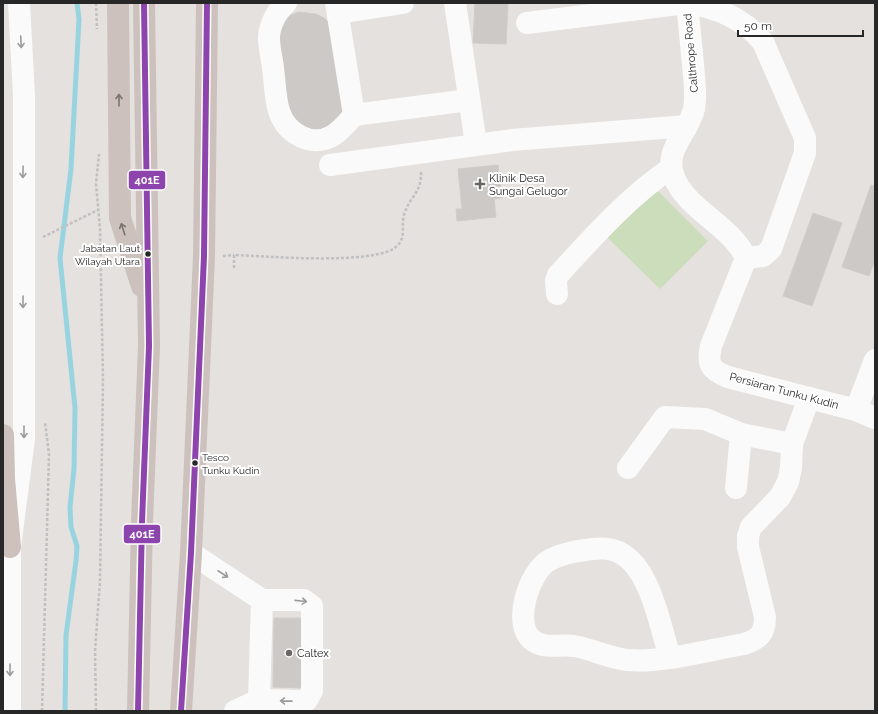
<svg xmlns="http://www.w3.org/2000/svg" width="878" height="714" font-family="Raleway,sans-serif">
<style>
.green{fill:#cbddba}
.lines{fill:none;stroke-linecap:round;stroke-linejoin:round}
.stream{stroke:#98d4df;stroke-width:5}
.building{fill:#ccc9c7;stroke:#cfcdca}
.path{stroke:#c1c0c0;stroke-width:2.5;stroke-dasharray:3 2;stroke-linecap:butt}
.minor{stroke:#fbfafa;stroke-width:22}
.highway{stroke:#ccc1bc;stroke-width:22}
.bus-1-casing{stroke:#fff;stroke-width:9}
.bus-1{stroke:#8e44ad;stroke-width:6}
.oneway{stroke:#9c9b9b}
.oneway2{stroke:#7a7472}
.poi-dot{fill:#696867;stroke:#fff;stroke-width:1.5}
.bus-dot{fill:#272727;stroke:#fff;stroke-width:1.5}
.labels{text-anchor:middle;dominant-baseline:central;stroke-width:4;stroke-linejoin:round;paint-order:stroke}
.bus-label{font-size:10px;fill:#272727;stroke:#fff;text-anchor:end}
.street-label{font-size:11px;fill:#272727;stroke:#fff}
.poi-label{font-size:11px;fill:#272727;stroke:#fff;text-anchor:start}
.line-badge{stroke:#fff;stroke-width:1.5}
.badge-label{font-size:11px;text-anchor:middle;font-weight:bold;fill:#fff}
</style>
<rect width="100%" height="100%" fill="#e4e1de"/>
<path class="green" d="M656,189L708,241L660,289L607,237Z"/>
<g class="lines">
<path class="stream" d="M65,711L66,635L76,561L77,546L71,527L70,507L74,469L75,408L60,258L71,169L79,19L77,3"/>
</g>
<g class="building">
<path d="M475,3H508L506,44L473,43Z"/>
<path d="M299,12L316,14L324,18L331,25L344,118L316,137L286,122L277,29L291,15Z"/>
<path d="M498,165L502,198L494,199L496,217L457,221L456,209H462L458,169Z"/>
<path d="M871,185L875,186V260L869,276L842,267Z"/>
<path d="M813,213L842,223L812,306L783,296Z"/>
<path d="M274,618H306L305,688L273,687Z"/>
</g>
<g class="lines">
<g class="path">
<path d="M96,3L97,29"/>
<path d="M43,237L98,210"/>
<path d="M100,250L106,251L107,254"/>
<path d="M223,256L234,255"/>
<path d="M234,268V255C265,256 377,266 397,246C407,237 400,224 405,212C411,195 422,193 421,170"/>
<path d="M42,711L49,455L45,422"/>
<path d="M96,711L95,651L100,581L103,379L100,229L96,184L99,154"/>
</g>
<g class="minor">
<path d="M286,3C277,10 269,26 269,38C269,48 272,59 273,68C275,82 275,98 279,111C286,133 311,148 332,136C341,131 347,123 354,115L336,3"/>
<path d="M455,3L476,144"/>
<path d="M687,3C689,23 691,44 693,64C694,79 697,94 694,109C688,134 663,150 674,177C686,209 732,226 746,258L711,346C707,364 710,370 728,377L856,410L875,418"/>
<path d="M687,3C717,7 743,18 763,42L805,138V153L771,249L763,256L746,258"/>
<path d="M338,13L403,3"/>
<path d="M527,23L686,3"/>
<path d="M354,115L469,100"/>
<path d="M330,165L512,140L687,126"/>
<path d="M557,294L556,281L558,275C593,237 628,197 671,168"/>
<path d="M856,410L875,360"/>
<path d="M628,468L665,417L705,419L741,434L792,444"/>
<path d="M736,488L741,434"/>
<path d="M191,553L262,600L259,700L235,711"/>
<path d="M670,657C661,629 652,580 630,560C613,544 595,548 573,552C565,554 556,556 548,561C529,573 513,622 531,639C543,650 560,644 574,646C592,649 609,658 627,660C663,663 708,650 744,644C759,639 765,634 765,617L748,547V536L751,527L780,497L788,482L791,468L792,444L809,398"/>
<path d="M259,700L302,701L307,700L312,691V606L304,600H262"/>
<path d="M10,711V547L24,439V96L19,3"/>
</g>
<g class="highway">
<path d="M118,3L120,218L142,286"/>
<path d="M3,435L4,479L10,547"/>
<path d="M138,711L142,522L149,346L144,3"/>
<path d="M181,711L191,553L204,256L207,3"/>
</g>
<g class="bus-1-casing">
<g id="bus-1">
<path d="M138,711L142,522L149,346L144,3"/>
<path d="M181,711L191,553L204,256L207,3"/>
</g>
</g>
<use href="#bus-1" class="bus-1"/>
</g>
<defs><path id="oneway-shaft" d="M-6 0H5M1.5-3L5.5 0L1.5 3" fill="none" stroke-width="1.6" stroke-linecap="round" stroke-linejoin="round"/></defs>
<g class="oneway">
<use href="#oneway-shaft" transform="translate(21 42) rotate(87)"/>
<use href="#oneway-shaft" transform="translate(23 172) rotate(91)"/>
<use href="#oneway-shaft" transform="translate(23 302) rotate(90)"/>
<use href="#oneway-shaft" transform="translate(24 432) rotate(90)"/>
<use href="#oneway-shaft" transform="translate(223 574) rotate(33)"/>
<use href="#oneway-shaft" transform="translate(301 601) rotate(6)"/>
<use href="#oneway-shaft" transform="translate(10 670) rotate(90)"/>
<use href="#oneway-shaft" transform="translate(286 701) rotate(-179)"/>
</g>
<g class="oneway2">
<use href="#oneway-shaft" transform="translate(119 100) rotate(-90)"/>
<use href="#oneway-shaft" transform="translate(123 229) rotate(-108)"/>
</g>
<g class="poi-dot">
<path d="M478 178h4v4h4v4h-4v4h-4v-4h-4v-4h4z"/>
<circle cx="289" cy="653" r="4"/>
</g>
<g class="bus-dot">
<circle cx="148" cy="254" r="3.5"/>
<circle cx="195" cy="463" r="3.5"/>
</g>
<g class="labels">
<g class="bus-label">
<text x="140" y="248">Jabatan Laut<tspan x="140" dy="13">Wilayah Utara</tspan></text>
<text x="202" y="457" text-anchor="start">Tesco<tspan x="202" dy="13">Tunku Kudin</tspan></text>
</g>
<g class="street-label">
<text transform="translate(691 53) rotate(-95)">Calthrope Road</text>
<text transform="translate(784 391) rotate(15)">Persiaran Tunku Kudin</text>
</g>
<g class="poi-label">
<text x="489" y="178">Klinik Desa<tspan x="489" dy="13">Sungai Gelugor</tspan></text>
<text x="297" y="653">Caltex</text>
</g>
</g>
<g class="line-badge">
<rect x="128" y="170" width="38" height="20" rx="4" fill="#8e44ad"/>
<rect x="123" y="524" width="38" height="20" rx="4" fill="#8e44ad"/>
</g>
<g class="badge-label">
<text x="147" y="184">401E</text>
<text x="142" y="538">401E</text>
</g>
<rect width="878" height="714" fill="none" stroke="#272727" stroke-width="8"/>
<path d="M738 30v6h125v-6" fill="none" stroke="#272727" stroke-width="2"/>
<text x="744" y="30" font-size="12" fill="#272727" stroke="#ffffff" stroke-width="3" paint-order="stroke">50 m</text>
</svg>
